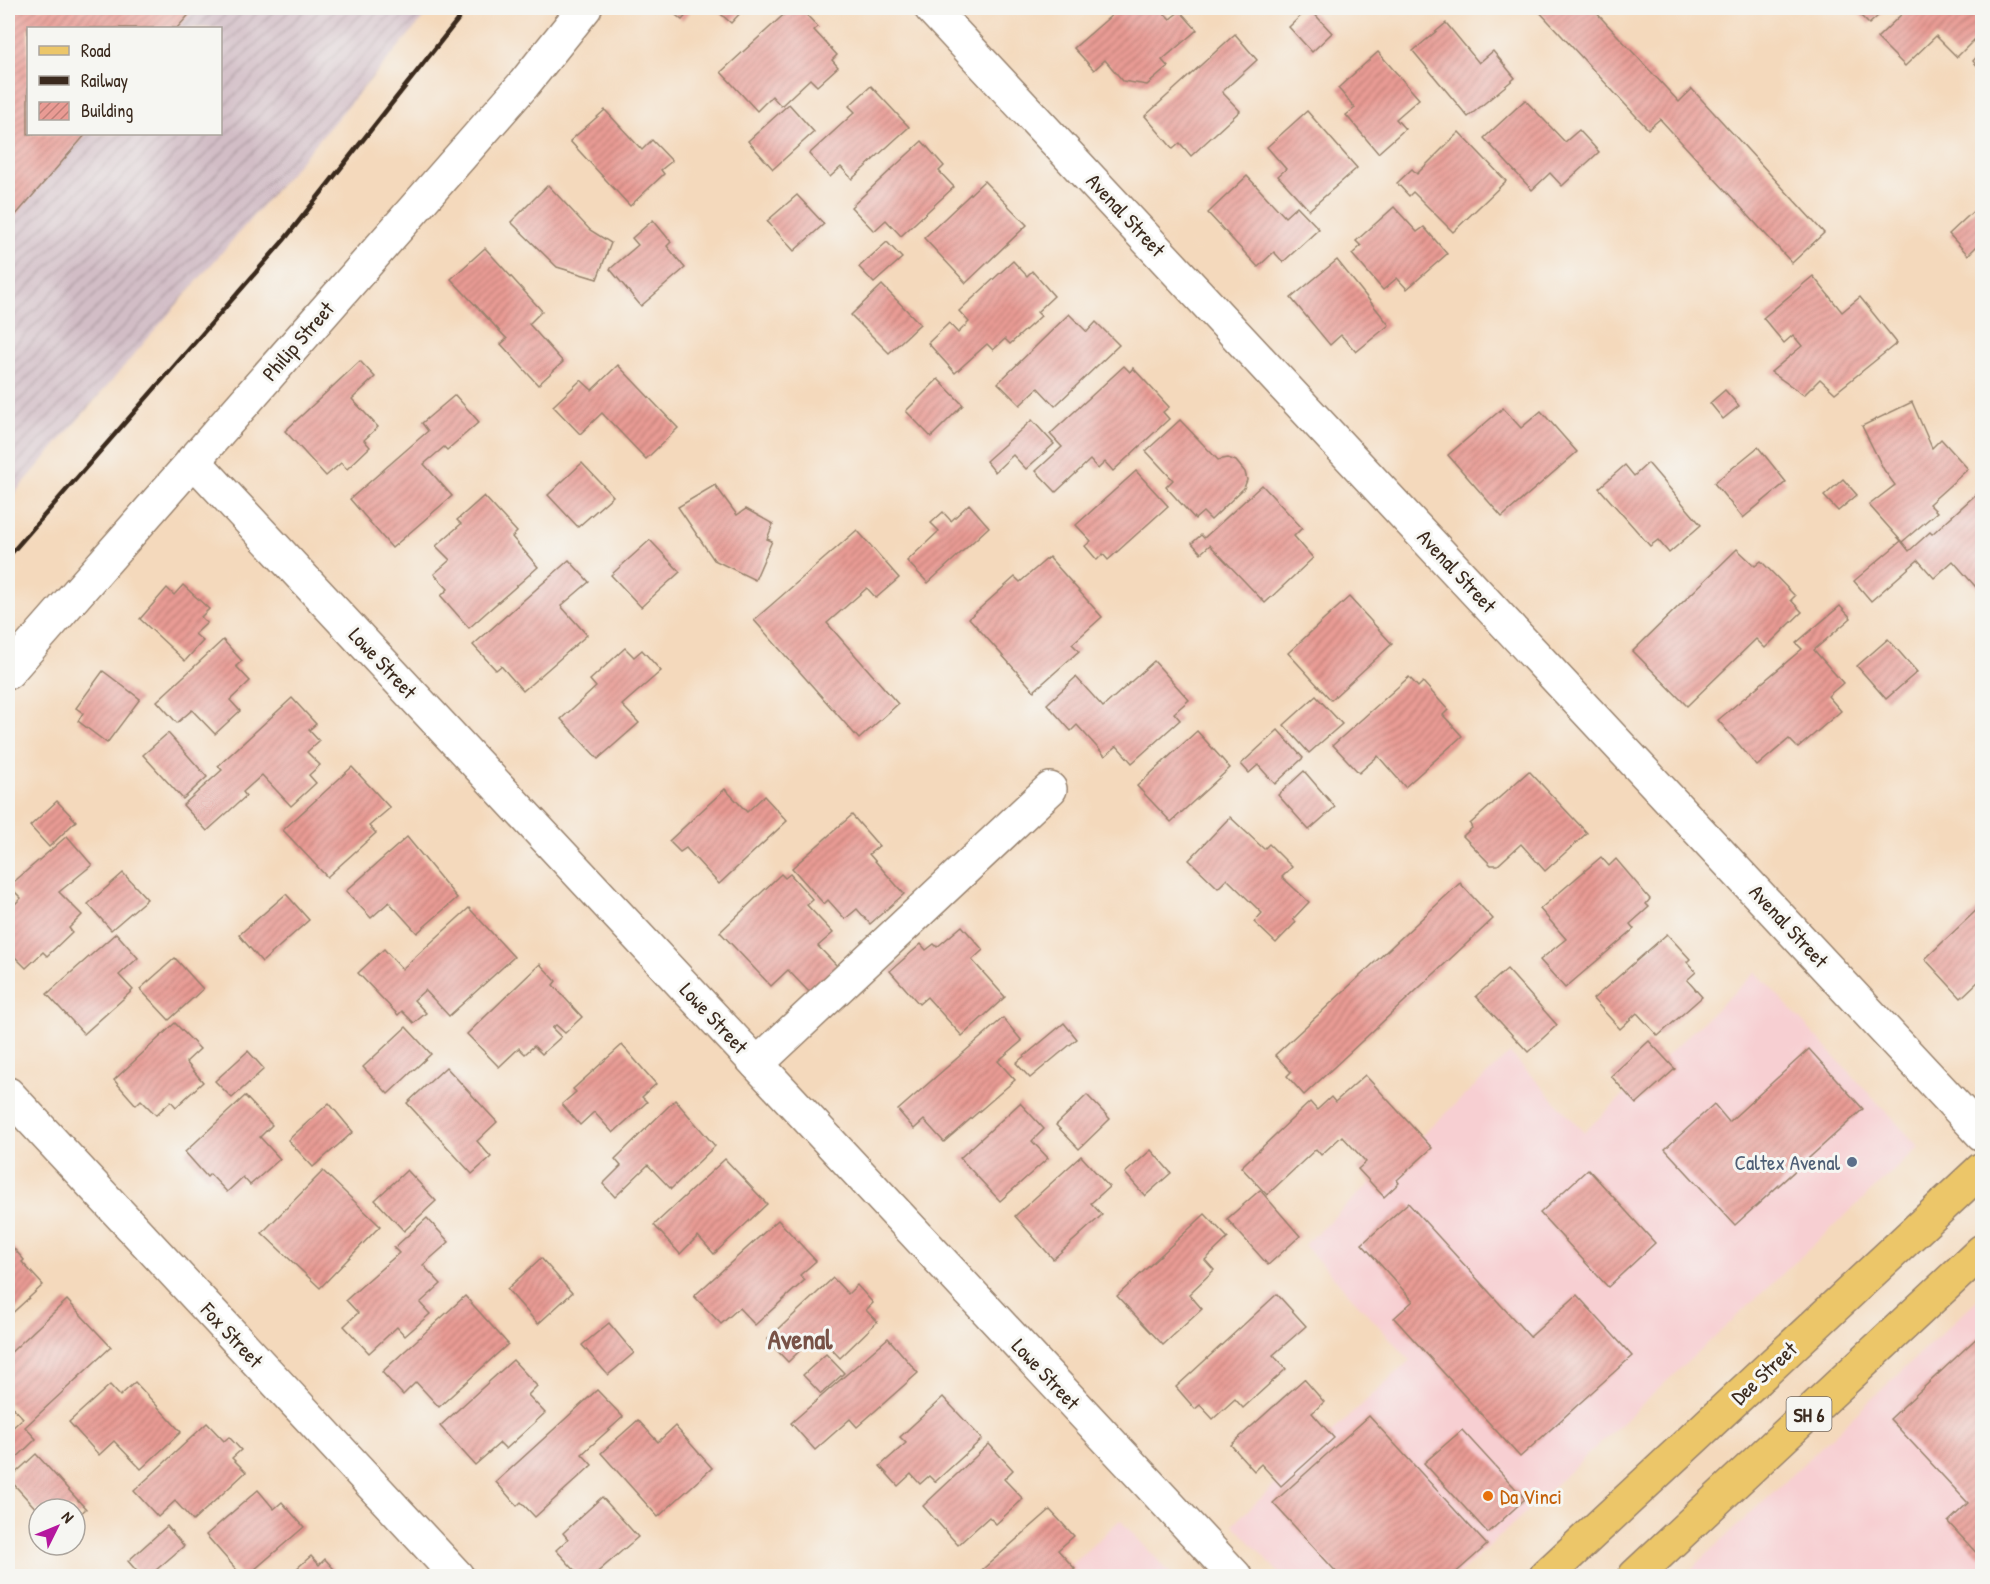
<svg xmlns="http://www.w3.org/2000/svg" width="1990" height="1584" font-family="'Patrick Hand',sans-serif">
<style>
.built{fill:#f7cfd2}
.industrial{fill:url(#industrial-furrows);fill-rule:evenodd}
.building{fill:url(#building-hatch)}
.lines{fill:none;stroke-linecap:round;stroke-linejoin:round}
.minor-casing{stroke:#98826d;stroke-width:36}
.major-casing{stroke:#98826d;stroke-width:36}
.minor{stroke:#fff;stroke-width:33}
.major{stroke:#ecc669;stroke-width:33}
.rail{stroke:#3b2a1e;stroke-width:4.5}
.service-dot{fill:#5c6f8a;stroke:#f6f6f2;stroke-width:2}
.food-dot{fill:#e8710a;stroke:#f6f6f2;stroke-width:2}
.labels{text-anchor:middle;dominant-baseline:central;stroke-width:6;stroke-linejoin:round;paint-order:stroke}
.shield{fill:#f6f6f2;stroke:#73675e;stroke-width:1.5}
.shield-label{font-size:20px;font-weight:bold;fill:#3b2a1e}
.street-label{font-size:21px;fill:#3b2a1e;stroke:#f6f6f2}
.service-label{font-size:21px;fill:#4e5e75;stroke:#f6f6f2;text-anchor:end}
.food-label{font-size:21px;fill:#c56008;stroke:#f6f6f2;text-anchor:start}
.district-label{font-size:27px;font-weight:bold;fill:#785247;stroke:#f6f6f2}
</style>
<defs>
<pattern id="industrial-furrows" width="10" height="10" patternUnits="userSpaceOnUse" patternTransform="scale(1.5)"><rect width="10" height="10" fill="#d2bdc6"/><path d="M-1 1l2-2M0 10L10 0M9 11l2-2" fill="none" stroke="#ac9aa0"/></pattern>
<pattern id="building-hatch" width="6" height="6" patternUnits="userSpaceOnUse" patternTransform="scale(1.5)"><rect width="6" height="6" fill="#e99b94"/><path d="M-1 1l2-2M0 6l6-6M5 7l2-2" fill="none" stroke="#be7f78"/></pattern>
</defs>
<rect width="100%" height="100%" fill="#f6f6f2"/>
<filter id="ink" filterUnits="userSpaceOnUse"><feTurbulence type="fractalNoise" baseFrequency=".0167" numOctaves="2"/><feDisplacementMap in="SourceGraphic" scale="12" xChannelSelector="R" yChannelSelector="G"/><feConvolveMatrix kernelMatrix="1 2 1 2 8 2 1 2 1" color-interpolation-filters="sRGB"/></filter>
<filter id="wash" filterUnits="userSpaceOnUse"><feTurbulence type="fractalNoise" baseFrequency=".008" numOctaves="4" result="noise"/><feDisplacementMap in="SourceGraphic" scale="24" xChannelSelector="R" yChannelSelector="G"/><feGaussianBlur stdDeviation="1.35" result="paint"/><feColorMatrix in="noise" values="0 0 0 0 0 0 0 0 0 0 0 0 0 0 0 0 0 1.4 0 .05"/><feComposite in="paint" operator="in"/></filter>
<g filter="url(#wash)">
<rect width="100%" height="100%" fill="#f4d9bc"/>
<g class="built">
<path d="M1756,972L1919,1147L1457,1576H1282L1233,1524L1410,1360L1304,1245L1510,1053L1584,1132Z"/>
<path d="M1982,1295V1576H1684Z"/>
<path d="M1120,1520L1173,1576H1059Z"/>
</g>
<path class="industrial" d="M8,8H432L8,501ZM28,28H220V134H28Z"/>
<g id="blocks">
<g class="building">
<path d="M8,8H195L177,28H28V134H86L8,224Z"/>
<path d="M667,8H693L682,20Z"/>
<path d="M714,8H745L731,23Z"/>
<path d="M791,8H800L818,27L814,30L837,55L832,60L838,67L817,86L810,79L781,106L772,96L757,111L721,72Z"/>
<path d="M1120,8H1169L1163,12L1170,19L1180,11L1197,30L1162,60L1168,67L1147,85L1123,81L1105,60L1094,70L1074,48Z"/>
<path d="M1309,8L1332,33L1312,52L1289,27Z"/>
<path d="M1536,8H1592L1679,102L1692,89L1824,233L1792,263L1660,119L1648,129Z"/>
<path d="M1853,8H1887L1869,24Z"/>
<path d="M1908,8H1982V32L1957,57L1936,36L1905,66L1877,38Z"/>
<path d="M1446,23L1479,63L1493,51L1515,78L1468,117L1413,51Z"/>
<path d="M1235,34L1257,60L1222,92L1240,111L1191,156L1180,143L1173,149L1145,116Z"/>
<path d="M1982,51V71L1973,61Z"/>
<path d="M1378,52L1419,99L1396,119L1405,129L1378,153L1346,115L1355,108L1338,88Z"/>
<path d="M871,86L909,127L852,179L841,167L830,177L809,154L855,112L849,106Z"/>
<path d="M1525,100L1565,142L1579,130L1599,152L1562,186L1550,173L1532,190L1484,138Z"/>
<path d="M789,104L814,132L773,169L748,141Z"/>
<path d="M605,110L642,150L652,140L672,161L661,170L664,174L630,206L570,141Z"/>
<path d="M1307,111L1357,168L1309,210L1278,176L1286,169L1267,147Z"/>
<path d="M1459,132L1506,181L1453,232L1413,192L1409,196L1397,183L1412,169L1417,174Z"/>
<path d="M922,141L944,166L939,171L954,187L901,236L886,220L874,231L851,207Z"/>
<path d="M1247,176L1285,217L1297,206L1319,229L1283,262L1274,252L1258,267L1208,213Z"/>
<path d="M984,181L1027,225L966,283L924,238Z"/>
<path d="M548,185L590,230L611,243L597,279L557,267L511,222Z"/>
<path d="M797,195L824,224L794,251L767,221Z"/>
<path d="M1982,203V250L1978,245L1968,255L1949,234Z"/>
<path d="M1394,207L1417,232L1424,227L1447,254L1407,289L1397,278L1383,290L1352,254L1361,246L1356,241Z"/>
<path d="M653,220L671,242L667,246L685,268L641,306L610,269L638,245L632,238Z"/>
<path d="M887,242L902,258L874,283L859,267Z"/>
<path d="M485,248L542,311L529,324L563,362L538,385L501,344L507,339L451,279Z"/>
<path d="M1337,260L1389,325L1356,352L1341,335L1330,345L1291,298Z"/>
<path d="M1013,261L1027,276L1032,271L1054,296L1037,312L1041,316L1010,344L1005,339L993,350L987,344L955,373L928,343L949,323L958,333L969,322L959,311Z"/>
<path d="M1813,276L1842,312L1860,297L1897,343L1835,393L1820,379L1804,395L1771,372L1802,346L1793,335L1784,343L1763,318Z"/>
<path d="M882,285L920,324L889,353L851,315Z"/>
<path d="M1069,314L1087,332L1096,322L1119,345L1055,406L1038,388L1020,405L998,383Z"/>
<path d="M360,361L375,377L352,399L378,427L364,440L370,447L347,469L341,463L326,476L285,431Z"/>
<path d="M618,365L678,428L646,459L602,413L580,434L553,406L581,380L592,390Z"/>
<path d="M1124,366L1130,372L1133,368L1169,407L1163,412L1169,419L1113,471L1105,462L1098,469L1090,460L1056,492L1036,471L1062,447L1050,434Z"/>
<path d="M938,379L963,405L931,437L906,411Z"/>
<path d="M1725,390L1739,406L1723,419L1710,403Z"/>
<path d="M455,395L479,422L447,450L444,447L424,464L452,496L392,548L350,499L428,431L422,423Z"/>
<path d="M1912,402L1932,448L1941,439L1968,469L1929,504L1937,512L1902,542L1909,551L1930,532L1932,534L1982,489V594L1953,561L1934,578L1918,560L1871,601L1854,581L1901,541L1869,505L1895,485L1884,470L1862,426Z"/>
<path d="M1503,408L1521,428L1541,411L1577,452L1502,517L1448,455Z"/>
<path d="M1032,420L1054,444L1026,469L1013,455L995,472L986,461Z"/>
<path d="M1180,420L1218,460L1228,458L1236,461L1245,472L1247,480L1244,488L1211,520L1203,512L1195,519L1166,487L1173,480L1146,451Z"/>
<path d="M1758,447L1786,482L1743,518L1714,483Z"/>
<path d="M582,463L613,496L578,527L548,495Z"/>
<path d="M1648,463L1701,525L1669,553L1658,540L1650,546L1599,488L1625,465L1634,476Z"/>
<path d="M1136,471L1168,506L1108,560L1103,554L1097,560L1085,546L1091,541L1076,525Z"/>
<path d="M1843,479L1857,495L1838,511L1824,496Z"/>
<path d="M715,485L737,515L746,509L773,524L767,539L772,541L755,580L714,560L678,507Z"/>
<path d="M1262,485L1302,528L1294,536L1313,558L1265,603L1210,545L1201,553L1192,543L1201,535L1204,538Z"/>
<path d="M484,496L517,532L512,537L538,567L469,628L441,596L448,589L434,574L450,560L436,546L461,524L457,520Z"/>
<path d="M969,504L989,527L928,583L907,561L939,531L931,523L943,512L951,521Z"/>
<path d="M857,530L899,578L876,598L867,588L827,623L898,704L859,739L754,620Z"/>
<path d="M650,540L680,572L641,607L611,575Z"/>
<path d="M1737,549L1755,566L1761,561L1795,596L1791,600L1802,612L1765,648L1756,639L1687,706L1633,651Z"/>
<path d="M1049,557L1102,617L1072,644L1079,651L1034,691L969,618L1015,577L1020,582Z"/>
<path d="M569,560L589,582L561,606L587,635L523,691L501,666L496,670L473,645Z"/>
<path d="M183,585L209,609L201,617L207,623L195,634L203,641L185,661L140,619L167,588L174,595Z"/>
<path d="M1349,597L1392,644L1331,700L1288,653Z"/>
<path d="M1840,606L1851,618L1814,650L1843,683L1828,696L1841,711L1798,748L1789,739L1757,766L1718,720L1802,649L1796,643Z"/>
<path d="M1888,639L1917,672L1886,699L1857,666Z"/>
<path d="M223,640L242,661L236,666L250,681L230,700L240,711L215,734L192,710L177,723L157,701Z"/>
<path d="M625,648L634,657L642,650L661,671L622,705L639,723L598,759L561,719L596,687L590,680Z"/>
<path d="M1154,661L1189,700L1174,713L1180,720L1132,763L1117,746L1105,756L1077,725L1071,731L1047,704L1076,677L1103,707Z"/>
<path d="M103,671L140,699L107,743L78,721L83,713L76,708Z"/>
<path d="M1409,677L1418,687L1423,682L1448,710L1443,715L1462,736L1405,787L1378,756L1359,773L1333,745Z"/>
<path d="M1316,696L1342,724L1309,753L1284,725Z"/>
<path d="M292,698L316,724L309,730L319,741L307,752L320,765L309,775L316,783L291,806L262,775L243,792L246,796L207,831L183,805L222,770L218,766Z"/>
<path d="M1278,730L1303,758L1275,784L1258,765L1249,773L1241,764Z"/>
<path d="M1197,731L1230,768L1171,822L1137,786Z"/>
<path d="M168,733L207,777L183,799L143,755Z"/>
<path d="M352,767L390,808L369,826L376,833L327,877L283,830Z"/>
<path d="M1304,771L1335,807L1309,830L1278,795Z"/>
<path d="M1529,771L1587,833L1545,871L1521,844L1498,865H1491L1463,836L1472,828L1470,824Z"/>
<path d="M725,789L747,812L764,796L787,821L719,884L686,848L680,852L669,841Z"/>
<path d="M57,801L76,821L49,847L30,826Z"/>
<path d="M852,815L879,846L869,854L904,894L870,924L857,909L845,919L828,900L824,904L792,868Z"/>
<path d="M1230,817L1264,849L1269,844L1292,867L1282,877L1309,902L1293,919L1296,922L1276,943L1254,922L1262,913L1227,879L1218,888L1189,860Z"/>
<path d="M67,836L92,865L59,892L82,915L69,928L72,932L47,956L43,952L26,968L8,950V911L21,898L9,886Z"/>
<path d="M407,837L457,898L417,933L389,902L371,918L346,891Z"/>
<path d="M1601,857L1609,866L1616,859L1650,899L1646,904L1649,907L1630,924L1634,929L1565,988L1540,960L1566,939L1540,909Z"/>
<path d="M123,873L147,899L111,930L88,904Z"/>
<path d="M781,874L785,878L790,874L813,900L807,905L833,933L818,946L838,967L810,993L788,970L771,986L720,932Z"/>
<path d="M1460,883L1493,919L1304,1095L1287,1076L1291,1072L1275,1055Z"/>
<path d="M286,894L309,920L262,962L239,935Z"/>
<path d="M1982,905V978L1961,998L1925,959Z"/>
<path d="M469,908L514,957L449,1016L425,990L414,1000L426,1013L414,1023L402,1011L398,1015L358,973L384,949L402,969Z"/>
<path d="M962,926L983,950L972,960L1005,997L962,1036L927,997L919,1004L890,971L921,944L926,950L934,944L937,947Z"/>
<path d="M116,933L138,958L119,975L133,990L84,1034L47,994Z"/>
<path d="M1667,934L1690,959L1687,962L1696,972L1687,980L1702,997L1658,1036L1637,1013L1620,1029L1593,999Z"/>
<path d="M175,958L203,989L169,1020L140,989Z"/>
<path d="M540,964L556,981L553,985L582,1017L565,1033L556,1025L552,1028L561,1037L542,1054L534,1046L525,1054L519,1048L499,1067L467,1034Z"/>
<path d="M1507,969L1557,1025L1528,1052L1476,996Z"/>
<path d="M1003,1018L1022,1041L998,1061L1015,1080L944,1142L924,1120L914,1129L898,1110Z"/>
<path d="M175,1023L200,1049L186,1062L203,1082L176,1107L171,1101L156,1115L141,1100L136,1105L114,1080Z"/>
<path d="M1064,1023L1077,1039L1030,1078L1016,1063Z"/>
<path d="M406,1027L431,1054L388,1094L363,1067Z"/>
<path d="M1649,1041L1675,1069L1636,1104L1611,1076Z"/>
<path d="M622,1045L656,1084L642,1097L647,1102L613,1133L594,1112L580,1125L562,1104L576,1092L573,1089Z"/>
<path d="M1809,1049L1863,1109L1735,1225L1665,1149L1714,1104L1729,1122Z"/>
<path d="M248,1051L264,1069L232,1098L215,1081Z"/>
<path d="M446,1067L497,1122L477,1141L491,1157L472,1174L407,1103Z"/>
<path d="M1365,1075L1432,1148L1397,1180L1399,1183L1384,1197L1358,1169L1366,1162L1342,1136L1321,1155L1316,1149L1267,1195L1241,1167L1310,1102L1317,1110L1331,1097L1335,1102Z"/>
<path d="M1087,1095L1110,1119L1079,1149L1056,1125Z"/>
<path d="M245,1096L272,1125L260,1137L280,1159L250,1185L243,1177L227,1192L210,1174L207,1177L185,1152Z"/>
<path d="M675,1100L715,1146L671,1189L648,1165L615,1197L603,1184L621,1166L615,1159Z"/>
<path d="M329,1103L353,1132L313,1167L288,1140Z"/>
<path d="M1020,1103L1044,1129L1032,1141L1048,1158L1000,1201L960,1158Z"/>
<path d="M1151,1150L1171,1173L1145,1196L1125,1173Z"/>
<path d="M1081,1156L1109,1187L1091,1203L1102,1215L1053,1259L1015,1216Z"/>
<path d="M725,1159L767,1204L714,1254L698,1236L680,1254L654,1225Z"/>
<path d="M1588,1169L1655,1243L1608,1287L1540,1213Z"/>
<path d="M407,1170L436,1201L404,1231L375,1200Z"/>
<path d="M323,1171L380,1226L320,1288L262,1233Z"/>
<path d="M1260,1190L1300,1236L1268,1265L1227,1219Z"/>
<path d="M1408,1203L1530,1337L1577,1295L1632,1356L1520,1457L1394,1318L1413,1301L1362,1244Z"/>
<path d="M1205,1214L1228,1238L1205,1260L1214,1270L1189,1294L1202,1309L1163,1345L1117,1296Z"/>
<path d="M427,1218L449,1242L423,1265L441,1284L420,1303L430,1314L405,1336L397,1327L369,1353L344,1326L358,1313L346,1300L399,1253L394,1248Z"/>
<path d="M778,1220L816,1261L800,1275L805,1280L755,1325L739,1308L721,1324L694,1296Z"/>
<path d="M8,1242L24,1260L22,1262L43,1285L8,1317Z"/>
<path d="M541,1258L572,1293L538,1324L507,1289Z"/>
<path d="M833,1278L848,1294L857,1285L873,1303L866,1310L877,1322L840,1358L817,1334L788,1362L767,1340Z"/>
<path d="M1277,1294L1306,1326L1273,1355L1286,1369L1243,1408L1235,1399L1213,1419L1200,1405L1195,1409L1176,1387Z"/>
<path d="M465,1296L508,1344L439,1407L416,1382L403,1395L382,1372Z"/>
<path d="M67,1300L111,1347L25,1427L36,1439L8,1466V1432L23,1418L8,1402V1355Z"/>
<path d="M609,1323L634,1353L608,1375L582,1345Z"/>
<path d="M1982,1333V1555L1980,1557L1948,1522L1968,1503L1890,1419Z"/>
<path d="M888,1338L918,1373L857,1427L850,1419L815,1450L791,1423Z"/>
<path d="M826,1354L844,1373L821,1394L803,1375Z"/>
<path d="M513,1360L537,1386L528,1395L545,1413L506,1449L500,1443L475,1465L440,1426Z"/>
<path d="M1304,1379L1324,1402L1312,1413L1334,1438L1281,1486L1261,1464L1254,1471L1231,1445Z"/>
<path d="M135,1382L181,1432L141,1469L114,1441L99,1455L69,1422L110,1385L120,1396Z"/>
<path d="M597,1390L623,1417L582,1454L592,1465L535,1517L521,1502L517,1506L496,1482Z"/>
<path d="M943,1397L982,1439L935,1482L929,1476L920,1484L911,1474L898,1486L880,1466L906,1443L900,1437Z"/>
<path d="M1369,1416L1487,1545L1452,1576H1340L1273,1503Z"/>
<path d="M638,1420L658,1442L675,1426L712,1468L658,1517L601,1453Z"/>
<path d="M207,1423L224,1441L229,1437L241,1450L232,1458L246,1472L193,1521L175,1501L158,1517L134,1491Z"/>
<path d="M1462,1430L1525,1499L1488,1533L1424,1463Z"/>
<path d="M989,1444L1013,1470L1004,1479L1023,1499L996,1524L989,1517L958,1545L923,1506Z"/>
<path d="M36,1454L86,1509L75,1518V1509H39V1512L9,1479Z"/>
<path d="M258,1490L274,1509L282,1502L304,1527L247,1576H242L206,1535Z"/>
<path d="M602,1497L638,1537L593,1576H580L556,1550L568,1539L563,1533Z"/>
<path d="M1050,1510L1074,1536L1058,1550L1075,1569L1067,1576H975Z"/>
<path d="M167,1526L184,1546L149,1576H141L128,1561Z"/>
<path d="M311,1556L319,1565L325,1559L340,1576H288Z"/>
</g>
</g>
</g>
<g filter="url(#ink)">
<use href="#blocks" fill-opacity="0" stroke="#98826d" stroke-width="1.5"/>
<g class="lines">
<g class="minor-casing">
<g id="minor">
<path d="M931,8L1982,1134"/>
<path d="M193,460L1235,1576"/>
<path d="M8,672L524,84L585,8"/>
<path d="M757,1064L1050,789"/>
<path d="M8,1094L457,1576"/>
</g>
</g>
<g class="major-casing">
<g id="major">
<path d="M1546,1576L1982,1169"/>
<path d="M1635,1576L1982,1251"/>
</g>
</g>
<use href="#minor" class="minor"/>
<use href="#major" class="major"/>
<path class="rail" d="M8,557L284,240L467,8"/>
</g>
</g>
<circle class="service-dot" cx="1852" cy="1162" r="6"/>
<circle class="food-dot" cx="1488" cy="1496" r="6"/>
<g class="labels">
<rect class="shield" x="1786.5" y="1397" width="45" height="34" rx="4.5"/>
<g class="shield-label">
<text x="1809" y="1414">SH 6</text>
</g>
<g class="street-label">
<text transform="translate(1126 215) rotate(47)">Avenal Street</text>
<text transform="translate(298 341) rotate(-49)">Philip Street</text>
<text transform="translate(1457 571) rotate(47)">Avenal Street</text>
<text transform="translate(383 663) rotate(47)">Lowe Street</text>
<text transform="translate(1789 926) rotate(47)">Avenal Street</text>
<text transform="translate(714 1018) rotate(47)">Lowe Street</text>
<text transform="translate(232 1335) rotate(47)">Fox Street</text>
<text transform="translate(1764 1373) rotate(-43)">Dee Street</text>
<text transform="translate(1046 1374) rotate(47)">Lowe Street</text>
</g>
<g class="service-label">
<text x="1840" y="1162">Caltex Avenal</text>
</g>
<g class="food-label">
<text x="1500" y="1496">Da Vinci</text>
</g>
<g class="district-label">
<text x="800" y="1339">Avenal</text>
</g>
</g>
<rect width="1990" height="1584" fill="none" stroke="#f6f6f2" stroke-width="30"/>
<rect x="27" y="27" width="195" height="108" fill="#f6f6f2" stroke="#aba49d" stroke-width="1.5"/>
<rect x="39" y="46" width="30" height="9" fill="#ecc669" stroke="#aba49d" stroke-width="1.5"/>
<text x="81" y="57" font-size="18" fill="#3b2a1e">Road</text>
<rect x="39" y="76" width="30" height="9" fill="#3b2a1e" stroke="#aba49d" stroke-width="1.5"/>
<text x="81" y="87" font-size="18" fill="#3b2a1e">Railway</text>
<rect x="39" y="102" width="30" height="18" fill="url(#building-hatch)" stroke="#aba49d" stroke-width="1.5"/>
<text x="81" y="117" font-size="18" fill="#3b2a1e">Building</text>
<g transform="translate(57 1527) rotate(47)"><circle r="28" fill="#f6f6f2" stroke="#aba49d" stroke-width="1.5"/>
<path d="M0-4.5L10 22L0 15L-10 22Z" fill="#b5179e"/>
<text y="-9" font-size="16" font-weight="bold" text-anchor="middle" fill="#3b2a1e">N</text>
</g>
</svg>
